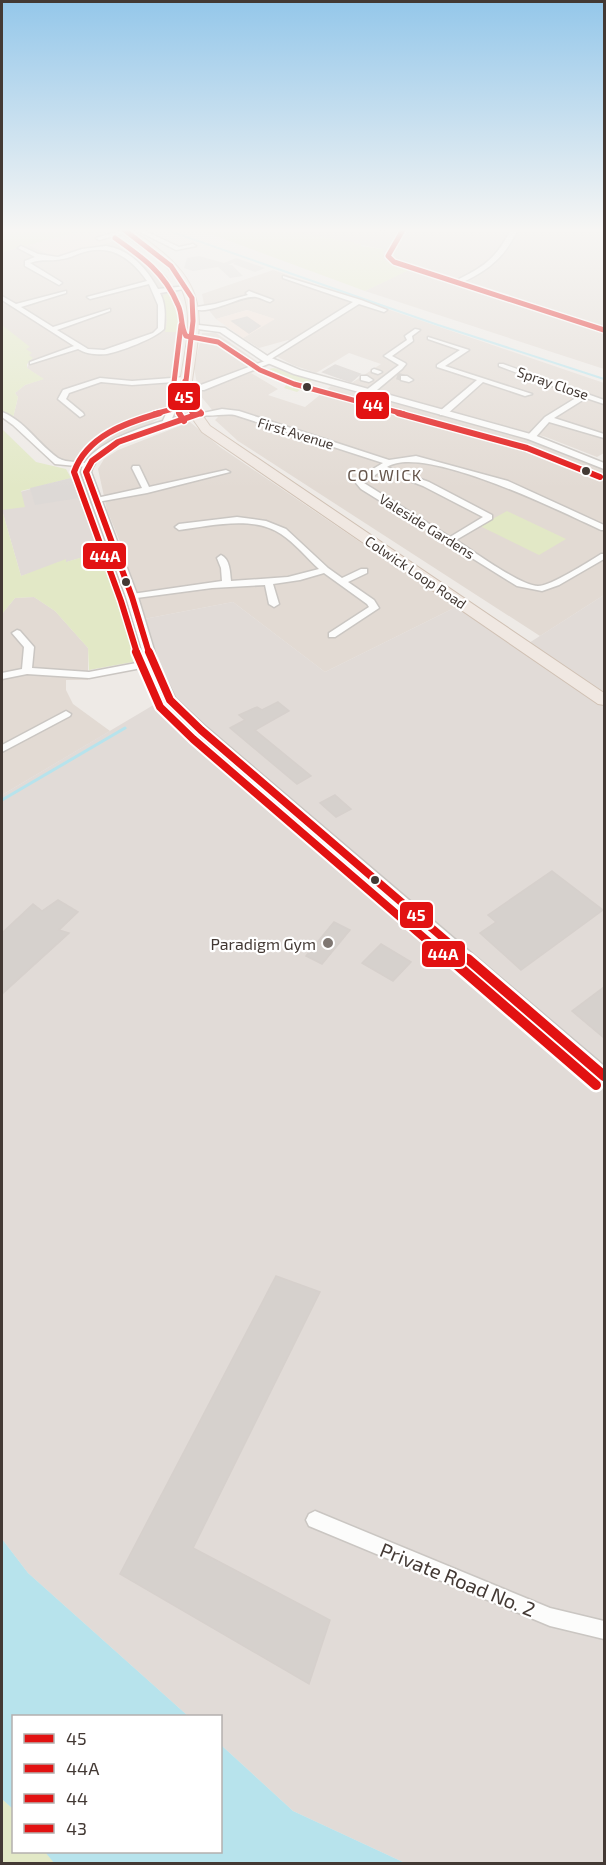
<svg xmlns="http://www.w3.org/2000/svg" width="606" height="1865" font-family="'Exo 2',sans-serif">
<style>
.residential{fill:#e2dad3}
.commercial{fill:#f1e2d9}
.industrial{fill:#e1dbd7}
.green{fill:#e2e8c6}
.parking{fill:#ddd9d6}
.water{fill:#b7e3ec}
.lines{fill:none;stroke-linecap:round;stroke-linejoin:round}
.stream-far1{stroke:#b7e3ec;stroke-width:2}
.stream{stroke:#b7e3ec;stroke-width:3}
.building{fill:#d6d1cd;stroke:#d6d0cc;stroke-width:1.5}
.minor-tunnel{stroke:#ccc7c2;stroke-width:7;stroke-dasharray:7 3;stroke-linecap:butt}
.minor-casing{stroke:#cac6c2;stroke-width:3}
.tertiary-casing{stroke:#cac6c2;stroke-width:3}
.primary-casing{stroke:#d0c1b4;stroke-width:2}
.minor{fill:#fcfcfb;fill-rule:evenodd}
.tertiary{fill:#fcfcfb;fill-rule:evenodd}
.primary{fill:#f0e8e2;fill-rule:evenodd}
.bus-1-far3-casing{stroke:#fff;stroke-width:8}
.bus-1-far2-casing{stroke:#fff;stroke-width:9}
.bus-1-far1-casing{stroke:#fff;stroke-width:12}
.bus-1-casing{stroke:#fff;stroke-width:15}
.bus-2-far3-casing{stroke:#fff;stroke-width:8}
.bus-2-far2-casing{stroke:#fff;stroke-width:9}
.bus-2-far1-casing{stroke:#fff;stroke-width:12}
.bus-2-casing{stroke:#fff;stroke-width:15}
.bus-3-far1-casing{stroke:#fff;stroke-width:8}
.bus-3-casing{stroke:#fff;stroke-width:9}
.bus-4-casing{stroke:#fff;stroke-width:8}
.bus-1-far3{stroke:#e21212;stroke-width:5}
.bus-1-far2{stroke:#e21212;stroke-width:6}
.bus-1-far1{stroke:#e21212;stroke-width:8}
.bus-1{stroke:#e21212;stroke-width:10}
.bus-2-far3{stroke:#e21212;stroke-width:5}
.bus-2-far2{stroke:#e21212;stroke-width:6}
.bus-2-far1{stroke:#e21212;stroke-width:8}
.bus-2{stroke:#e21212;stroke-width:10}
.bus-3-far1{stroke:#e21212;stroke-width:5}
.bus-3{stroke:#e21212;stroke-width:6}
.bus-4{stroke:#e21212;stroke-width:5}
.bus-dot{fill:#433934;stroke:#fff;stroke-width:2}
.poi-dot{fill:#7f7772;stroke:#fff;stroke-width:2}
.labels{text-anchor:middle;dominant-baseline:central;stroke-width:4.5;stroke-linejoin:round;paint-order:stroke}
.far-street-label{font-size:14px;fill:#433934;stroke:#fff}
.far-quarter-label{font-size:16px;letter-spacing:1.5px;fill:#65554b;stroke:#fff}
.poi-label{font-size:16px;fill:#433934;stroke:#fff;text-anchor:end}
.near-street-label{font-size:20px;fill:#433934;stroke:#fff}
.line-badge{stroke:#fff;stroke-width:2}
.badge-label{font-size:16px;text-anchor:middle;font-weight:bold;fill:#fff}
</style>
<rect width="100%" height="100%" fill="#eeeae6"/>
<g class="residential">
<path d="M272,228H604V369L365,291L408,270L384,260L383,249Z"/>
<path d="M122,239L167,276L178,296L181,307L176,335L180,339L174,387L179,406L148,425L97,447L76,462H67L59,459L13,418L18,397L15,393L25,385L43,379L27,368L31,359L25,349L2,325V252L29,245L54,257Z"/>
<path d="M273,270L604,383V453L597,457L546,437L350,384L381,364L349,353L316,373L293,365L272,354L290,342L288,340L259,348L243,338L274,319L247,310L216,319L204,304L202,294Z"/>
<path d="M202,333H216L258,362L268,366L251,373L278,389L268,395L305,407L331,386L538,442L604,470V595L540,636L238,441L215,420L218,417L199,394L194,368Z"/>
<path d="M190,422L220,447L456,607L325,672L233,602L144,619L120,542L107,510L98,469L104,459L118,450Z"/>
<path d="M34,597L55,611L88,648V680H66V690L73,704L110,731L2,795V614L15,598Z"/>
</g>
<g class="commercial">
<path d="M78,232H105L109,242L54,257L29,245Z"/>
<path d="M247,310L275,319L243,338L216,319Z"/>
</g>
<g class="industrial">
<path d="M71,478L100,552L21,576L2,510L20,492Z"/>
<path d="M604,595V1863H405L293,1811L221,1745L220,1716H188L28,1573L2,1539V795L172,694L144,619L233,602L325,672L456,607L518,650Z"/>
</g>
<g class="green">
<path d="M2,228H98L105,232H78L2,252Z"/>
<path d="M194,228H272L362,244L361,246L383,249L384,260L409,270L365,291Z"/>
<path d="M171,292H176L181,307L177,332H165L167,320L162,296Z"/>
<path d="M2,325L30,347L26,349L32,353L29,355L33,358L27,364V368L44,379L25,385L15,393L18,397L13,418L2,420Z"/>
<path d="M274,368L312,380L297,392L284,388L287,384L283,376L269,369Z"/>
<path d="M2,429L36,462L66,469L71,478L21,491L25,507L2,510Z"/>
<path d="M2,510L21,576L66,559V562L100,552L138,661L89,670L88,648L55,611L34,597L15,598L2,614Z"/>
<path d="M507,511L566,539L539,555L480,526Z"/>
<path d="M2,1799L13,1809L14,1852H45L55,1863H2Z"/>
</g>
<g class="parking">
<path d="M199,256L224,263L236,258L265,268L255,272L233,264L235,262L228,265H232L243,276L230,278L218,267L193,271L184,268L187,258Z"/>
<path d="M71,478L79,498L35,505L30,488Z"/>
</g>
<g class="water">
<path d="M2,1539L28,1573L188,1716H14L13,1809L2,1799Z"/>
<path d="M221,1745L293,1811L405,1863L55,1864L45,1852H220Z"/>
</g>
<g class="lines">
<path class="stream-far1" d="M161,228L438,325L604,379"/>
<path class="stream" d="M2,800L125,728"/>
</g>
<g class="building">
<path d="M247,317L260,326L249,333L232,321Z"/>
<path d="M335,365L346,369L360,374L351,382L323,372Z"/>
<path d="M278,702L289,711L255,730L311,776L297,784L230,728L245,720L239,715L257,707L262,710Z"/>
<path d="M335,795L351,809L336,817L320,803Z"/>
<path d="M552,871L603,910L521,970L480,933L496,922L488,915Z"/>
<path d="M58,900L78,912L59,930L69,933L2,994V933L33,904L42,911Z"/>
<path d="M334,922L350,930L322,964L306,956Z"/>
<path d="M381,944L411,962L393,981L362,963Z"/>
<path d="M604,987V1038L572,1011Z"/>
<path d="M276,1276L320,1292L193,1548L330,1620L309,1684L120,1574Z"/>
</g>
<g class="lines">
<path class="minor-tunnel" d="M397,376L404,378"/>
<g class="minor-casing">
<g id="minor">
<path d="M132,228H139L179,247L193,244L196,246L176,250Z"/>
<path d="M373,228H407L391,256L396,261L457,280C486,266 497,257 512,228H518C507,255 489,270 463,282L604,328V332L392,263L385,256L399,232Z"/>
<path d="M127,229L129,232L99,240L96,238Z"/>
<path d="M106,246C131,250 146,268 158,289L187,286L190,288L160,293C166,305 165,316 164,329C154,339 121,351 107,354C98,355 86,354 78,349L30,364V362L74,346L2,300V296L16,304L66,291V293L21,307L53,327L110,309V311L57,330L88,349L104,350L153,333L158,328V305L149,284L90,299L87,297L147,281C132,259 112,244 84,252C77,254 70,258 62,259C49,262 43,258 30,263L61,282L62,283L59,285L25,266V261L35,257L18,248L21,246L38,254L58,257L82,249Z"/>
<path d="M283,276L361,300L387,310L384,312L359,304L271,359L273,360V362L204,390H198V386L265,361L263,359L264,358L353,302L283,278Z"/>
<path d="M249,291L273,300L270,302C266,301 261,298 256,297C239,295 210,317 191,308L215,304L248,295L246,293Z"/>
<path d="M415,329L420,330L412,336L413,341L392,356L405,363L406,364L402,369L371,395H365V391L399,365L384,356L407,340L405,336Z"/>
<path d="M428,337L469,350L445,366L532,394L525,396L483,382L446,415H440V411L477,380L437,367V365L460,350L428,339Z"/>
<path d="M499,364H503L604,400V404L586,398L554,418L604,434V438L549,422L534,439H528V435L545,417L579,396L499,366Z"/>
<path d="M374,369L380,371L382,372L378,374L372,372V370Z"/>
<path d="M361,376H367L373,380L369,382L361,380Z"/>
<path d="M401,376H407L413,380L409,382L401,380Z"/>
<path d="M185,377H188V381L132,385L101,382L69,393L66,399L83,413L84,415L80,417L58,399L63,390L100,378L132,381Z"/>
<path d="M173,398L180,400L170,423L163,425L162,423Z"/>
<path d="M222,409L239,411L389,460L416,456L508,481L604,525V530H601C562,512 423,443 387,467L429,482L492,515V519L456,540C473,551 521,586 538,586C551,586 588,562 601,554H604V559L559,585L542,591L517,586L361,489L356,483L358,478L383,463L235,415C224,413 206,418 198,414ZM382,470L423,486L483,517L450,537L364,483Z"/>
<path d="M2,412C25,421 38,444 58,458C67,464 82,460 91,465L87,467L55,464L13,425L2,417Z"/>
<path d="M133,466H139L149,487L226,470L230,472L147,493L92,503V499L142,488L132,468Z"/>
<path d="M237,517L266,521L286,529L328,568L342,578L361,569H367V573L348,582L374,600L379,608L335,637H329V633L369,607L367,604L324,573L300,580L273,584L279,604L274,607L269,604L265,585L212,588L129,599L127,597L132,594L222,581L221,568L217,558L221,555C230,559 230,572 231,581L288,577L319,569C307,558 295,543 281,534C254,515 209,526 179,530L175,527L179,524Z"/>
<path d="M17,630L20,631L34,647L32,668L89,672L152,660L157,663L152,666L89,678L27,674L2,679V673L22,669L24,647L12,633Z"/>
<path d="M66,711L71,714L70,716L2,752V745Z"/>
<path d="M315,1511L550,1608L604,1621V1639L550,1626L309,1526L306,1520L309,1514Z"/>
</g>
</g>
<g class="tertiary-casing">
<g id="tertiary">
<path d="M190,324L225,328L269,357L300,370L534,435L604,463V469L528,439L294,374L263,361L220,332L190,328Z"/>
<path d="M202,411L207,414L205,416C178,422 97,442 91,472L138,597L158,663L175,698L206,727L604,1066V1083L598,1081L196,733L166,703L146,663L126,597L81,472C88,438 171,418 202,411Z"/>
</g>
</g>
<g class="primary-casing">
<path id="primary" d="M118,228C133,228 145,239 157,248C218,295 196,333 190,398L210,426L604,693V705L598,704L202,432L178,398C183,348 205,301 162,262C149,250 127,240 118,228Z"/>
</g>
<use href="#minor" class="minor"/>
<use href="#tertiary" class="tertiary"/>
<use href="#primary" class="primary"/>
<g class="bus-1-far3-casing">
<g id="bus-1-far3">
<path d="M122,228L171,266L192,298L193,321L184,398L193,414"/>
<path d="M185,381L201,414"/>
</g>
</g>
<g class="bus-1-far2-casing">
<path id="bus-1-far2" d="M149,653L132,597L86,472L92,461L118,442L201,413"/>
</g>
<g class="bus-1-far1-casing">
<path id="bus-1-far1" d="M149,652L170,700L201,730L470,961"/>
</g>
<g class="bus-1-casing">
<path id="bus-1" d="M468,959L604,1076"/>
</g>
<g class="bus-2-far3-casing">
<g id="bus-2-far3">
<path d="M154,414L184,406L174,386"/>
<path d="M180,414L172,399L181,325"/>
</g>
</g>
<g class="bus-2-far2-casing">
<g id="bus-2-far2">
<path d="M179,413L184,421"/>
<path d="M137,653L121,601L74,472C87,436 125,423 160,413"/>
</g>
</g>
<g class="bus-2-far1-casing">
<path id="bus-2-far1" d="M136,652L160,707L193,739L451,961"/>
</g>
<g class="bus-2-casing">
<path id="bus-2" d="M450,959L596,1085"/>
</g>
<g class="bus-3-far1-casing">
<path id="bus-3-far1" d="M115,238C142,257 165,273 178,305C183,315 180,326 186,336L218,342L260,370L294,384L404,414"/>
</g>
<g class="bus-3-casing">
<path id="bus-3" d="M398,413L527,448L600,477"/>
</g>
<g class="bus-4-casing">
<path id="bus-4" d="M404,228L388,256L394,262L604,330"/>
</g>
<use href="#bus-1-far3" class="bus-1-far3"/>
<use href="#bus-1-far2" class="bus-1-far2"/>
<use href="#bus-1-far1" class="bus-1-far1"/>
<use href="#bus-1" class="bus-1"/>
<use href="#bus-2-far3" class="bus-2-far3"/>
<use href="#bus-2-far2" class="bus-2-far2"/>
<use href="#bus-2-far1" class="bus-2-far1"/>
<use href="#bus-2" class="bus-2"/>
<use href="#bus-3-far1" class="bus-3-far1"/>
<use href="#bus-3" class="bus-3"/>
<use href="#bus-4" class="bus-4"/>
</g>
<linearGradient id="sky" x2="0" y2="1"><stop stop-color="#94c7ea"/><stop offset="0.47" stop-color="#f7f6f4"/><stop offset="1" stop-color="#f7f6f4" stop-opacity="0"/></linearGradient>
<rect width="606" height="489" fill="url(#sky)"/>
<g class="bus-dot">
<circle cx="307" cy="387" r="5"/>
<circle cx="586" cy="471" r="5"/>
<circle cx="126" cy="582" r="5"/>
<circle cx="375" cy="880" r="5"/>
</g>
<circle class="poi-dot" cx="328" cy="943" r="6"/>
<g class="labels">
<g class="far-street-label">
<text transform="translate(553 383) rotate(19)">Spray Close</text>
<text transform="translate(296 433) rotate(17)">First Avenue</text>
<text transform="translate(427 526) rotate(32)">Valeside Gardens</text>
<text transform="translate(416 572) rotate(34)">Colwick Loop Road</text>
</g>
<g class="far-quarter-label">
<text x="385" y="474">COLWICK</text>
</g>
<g class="poi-label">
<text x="316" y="943">Paradigm Gym</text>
</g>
<g class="near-street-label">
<text transform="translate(458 1579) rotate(22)">Private Road No. 2</text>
</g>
</g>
<g class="line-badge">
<rect x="167" y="382" width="34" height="29" rx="6" fill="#e21212"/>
<rect x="355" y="391" width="35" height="29" rx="6" fill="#e21212"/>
<rect x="82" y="542" width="45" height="28" rx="6" fill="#e21212"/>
<rect x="399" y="901" width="35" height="28" rx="6" fill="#e21212"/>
<rect x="421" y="940" width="45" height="28" rx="6" fill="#e21212"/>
</g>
<g class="badge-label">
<text x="184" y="403">45</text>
<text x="373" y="411">44</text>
<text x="105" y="562">44A</text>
<text x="416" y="921">45</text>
<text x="443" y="960">44A</text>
</g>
<rect width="606" height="1865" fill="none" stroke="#433934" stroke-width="6"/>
<rect x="12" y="1715" width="210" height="138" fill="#ffffff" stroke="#b4b0ae" stroke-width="1.5"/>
<rect x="24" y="1734" width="30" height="9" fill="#e21212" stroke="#b4b0ae" stroke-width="1.5"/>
<text x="66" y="1745" font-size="18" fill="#433934">45</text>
<rect x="24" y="1764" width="30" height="9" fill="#e21212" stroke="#b4b0ae" stroke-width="1.5"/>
<text x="66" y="1775" font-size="18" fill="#433934">44A</text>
<rect x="24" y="1794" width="30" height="9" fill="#e21212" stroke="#b4b0ae" stroke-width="1.5"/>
<text x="66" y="1805" font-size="18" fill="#433934">44</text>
<rect x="24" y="1824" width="30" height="9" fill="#e21212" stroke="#b4b0ae" stroke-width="1.5"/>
<text x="66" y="1835" font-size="18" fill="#433934">43</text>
</svg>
